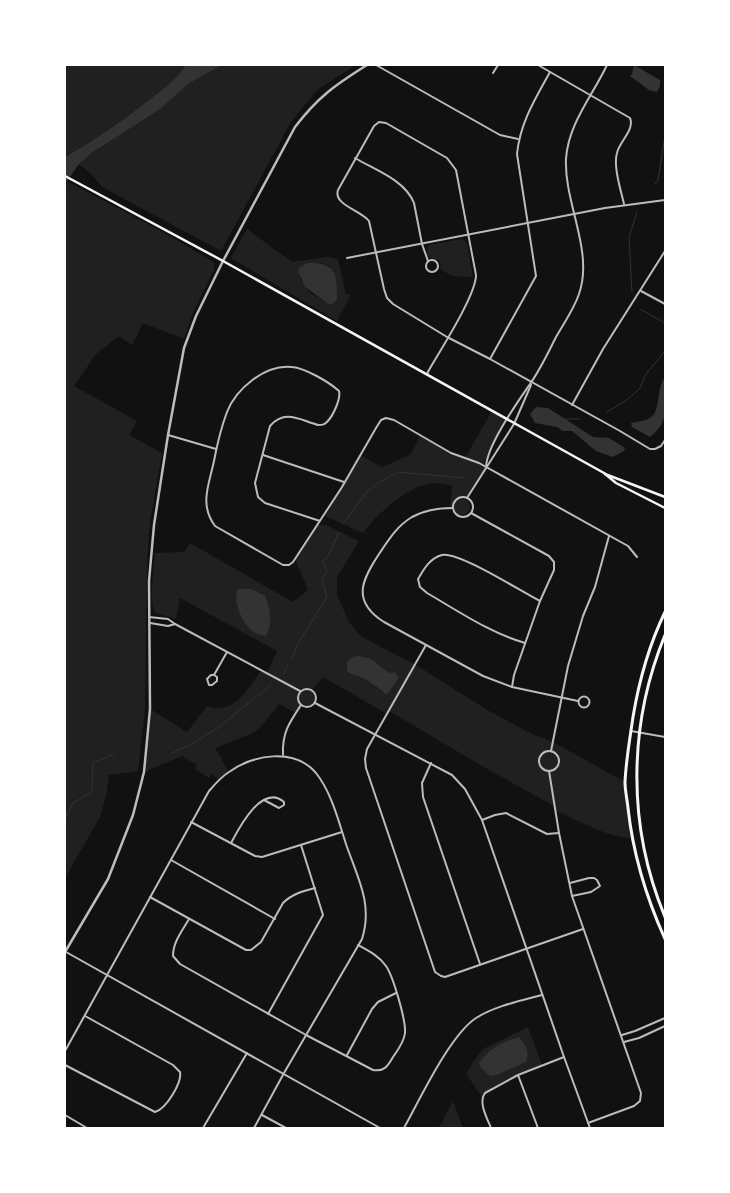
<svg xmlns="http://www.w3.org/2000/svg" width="730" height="1193" font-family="Georgia,serif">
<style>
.green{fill:#202020;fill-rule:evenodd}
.water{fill:#333}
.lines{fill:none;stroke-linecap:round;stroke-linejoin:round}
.stream{stroke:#333;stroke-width:1}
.minor{stroke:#bcbcbc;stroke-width:2}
.tertiary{stroke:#bcbcbc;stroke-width:2.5}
.secondary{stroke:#f5f5f5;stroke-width:2.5}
.trunk{stroke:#f5f5f5;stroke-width:3}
</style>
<rect width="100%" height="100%" fill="#111"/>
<g class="green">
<path d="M65,65H186C177,79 162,90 149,100C122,121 95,140 65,157Z"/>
<path d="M222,65H356L317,90L291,122L221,251L102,187L93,176L79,164L93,152L188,84Z"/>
<path d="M68,182L154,227L212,261L214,263V269L193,313L184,339L143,323L132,345L119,336L96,354L74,386L137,421L129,435L162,453L150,523L147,561L145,710L138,771L109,775L106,797L100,817L65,878V186Z"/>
<path d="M247,229L292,262L328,257L338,259L346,294H351L337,321L231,258ZM321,263L329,266L334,273L327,303L309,292L300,278Z"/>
<path d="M462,239L467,243L473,277L452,276L440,269L441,264L439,260L429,258L427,255V248L429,245Z"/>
<path d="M492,411L507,420L482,466L486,467L467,498C459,495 453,499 452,508H450L452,485C445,485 438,483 432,483C407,486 377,514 363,533L325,516L360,455L382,467L410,455L420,436L451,453L465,458Z"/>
<circle cx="462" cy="507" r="8"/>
<path d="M318,525H326L359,541L337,577V595L349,622L360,636L416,665L489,711L534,735L553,742L625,782L632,838C608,838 577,820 555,810L554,806L482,766L389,711L387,714L323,677L313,689C317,696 318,700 312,706L306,707L301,705L296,713L279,704L259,729L248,735L215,748L219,755L222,757L221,759L229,772L219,780L212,774L209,778L195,769L197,765L182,756L144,772L150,709L187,732L207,706C234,716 248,689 261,670L267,673L277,651L180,598L176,619L155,613C149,600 154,569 155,553L184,552L190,543L293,602L308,590L295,559Z"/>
<path d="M528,1027L542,1065L493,1087L482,1097L466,1074L473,1062L483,1049Z"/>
<path d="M453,1101L463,1128H439Z"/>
</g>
<g class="water">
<path d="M186,65H222L188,84L160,109L93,152L79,164L65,184V157C95,140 122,121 149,100C162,90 177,79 186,65Z"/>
<path d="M634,65L660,80V86L657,92L649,90L630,76L632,74Z"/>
<path d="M308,263C337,262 337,275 337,300L331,305L327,303L305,287L298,271L300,267Z"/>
<path d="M665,377C665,401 671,422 650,437L632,427L631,423C637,421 644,422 650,418C661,412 656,388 665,377Z"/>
<path d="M536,407L548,408L593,437L609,438L625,448L624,451L613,457L596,451L572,431H563L557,427L535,423L530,414Z"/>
<path d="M238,589H251L265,596C270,607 273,625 266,636C261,635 255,634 251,630C242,622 232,600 238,589Z"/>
<path d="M357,656C378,658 375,665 390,673L395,672L399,677L389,692L386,694C379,688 367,679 358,676C353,674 351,675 347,671V662L353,657Z"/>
<path d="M519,1037C525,1044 530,1052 526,1062L499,1074L490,1076L482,1069L479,1063C489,1048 502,1042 519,1037Z"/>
</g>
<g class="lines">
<g class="stream">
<path d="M655,184L658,180L665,136"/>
<path d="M632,292L629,237L637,212"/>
<path d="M640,309L665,323"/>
<path d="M607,412L627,400L640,388L646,374L665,351"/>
<path d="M563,419H580"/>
<path d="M343,524L366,493L378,483L398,472L465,478"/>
<path d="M291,660L299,642L327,597L322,579L327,571L322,562L327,558L339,532"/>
<path d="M284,674L288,665"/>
<path d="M172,753L190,745L219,727L271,685"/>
<path d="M65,819L73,803L92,792L93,763L114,754"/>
</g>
<g class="minor">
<path d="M376,65L500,135L518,139"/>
<path d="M538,65L630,118C635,130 619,142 617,153C613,166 621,191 624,204"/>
<path d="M493,73L498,65"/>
<path d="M355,158C375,170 405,180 414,203L422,244L428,261"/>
<path d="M347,258L605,208L665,200"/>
<circle cx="432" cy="266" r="6"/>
<path d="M641,291L665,304"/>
<path d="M490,359L536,276L517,154C520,123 535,99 550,72"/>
<path d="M427,374L429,370C441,349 476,295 476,275L456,170L447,158L386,123L379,122L374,126L338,190C333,205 361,210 369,221L384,289L387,298L393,304L447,337L490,359L620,431L650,449H655L661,446L665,440"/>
<path d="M572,405L603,349L665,251"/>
<path d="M168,435L216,449"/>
<path d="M263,455L344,482"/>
<path d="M486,467C487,445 517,403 530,384C540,370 548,353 556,337C564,323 574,309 579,294C594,251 564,203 566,159C568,124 593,95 607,65"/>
<circle cx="463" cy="507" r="10"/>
<path d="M467,498L514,424L531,385"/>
<path d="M452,508C438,508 425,510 412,517C397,526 389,539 379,554C362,580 351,601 384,622L483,676L512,687L578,701"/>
<path d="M471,513L549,556L554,562V570L540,601L514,675L512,687"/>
<path d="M320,521L265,503L258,497L255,483L270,426C285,409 300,420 318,425C322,425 324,425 327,422C333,416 341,399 339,391C329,382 305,368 292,367C265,364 236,389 227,412C221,428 217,445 214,461C209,485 199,504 215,526L283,565H289L293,562L342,487L376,428L381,420L386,418L394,420L451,453L479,463L628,546L637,557"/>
<path d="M149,617L168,619L175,624L300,691"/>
<path d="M150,623L168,626L175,624"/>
<path d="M525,643C490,633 458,611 427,593L420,587L418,579C424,569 430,558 442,555C458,551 522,592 540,601"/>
<path d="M426,645L367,749L365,759L366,768L435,972L441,976L445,977L583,929"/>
<path d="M214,675H211L207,679L209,685H212L217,681V677L214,675L227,652"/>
<circle cx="307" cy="698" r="9"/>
<circle cx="584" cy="702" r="5.5"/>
<path d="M315,703L452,775L465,789L482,820L564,1057L590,1128"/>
<path d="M631,731L665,737"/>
<path d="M551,751L568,666L583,616L595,587L609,536"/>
<circle cx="549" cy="761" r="10"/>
<path d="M283,755C282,733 289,723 301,705"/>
<path d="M431,763L422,783L423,797L480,964"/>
<path d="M549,771L559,833L572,896L641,1093L640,1101L634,1106L588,1123"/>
<path d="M482,820L495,815L506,813L547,834L559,833"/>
<path d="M191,822L255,856L262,857L342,832"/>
<path d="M231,843C239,828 262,783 284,802V805L279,808L264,800"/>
<path d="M171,860L275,919"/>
<path d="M570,883L589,878H594L597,880L600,886L591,892L572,896"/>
<path d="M150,897L246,950H251L261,942L283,903C292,894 303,891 315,888"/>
<path d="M189,919C182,931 173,942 173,956L180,964L306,1035L373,1070C384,1072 388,1066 393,1057C398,1050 404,1042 405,1033C406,1020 393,976 386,966C379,956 369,951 358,945"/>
<path d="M66,952L380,1128"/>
<path d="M268,1014L323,915L301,845"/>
<path d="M622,1035L635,1031L665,1018"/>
<path d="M624,1042L639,1038L665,1026"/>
<path d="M65,1051L209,791C215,784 221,777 229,772C253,755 294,747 316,773C332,793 339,823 347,847C358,878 373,905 362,939L284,1073L254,1128"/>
<path d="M347,1055L372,1009L378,1002L396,993"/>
<path d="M65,1065L155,1112C166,1109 182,1083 180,1072L173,1065L85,1016"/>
<path d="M518,1075L538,1128"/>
<path d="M65,1115L87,1128"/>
<path d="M262,1115L286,1128"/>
<path d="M203,1128L247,1053"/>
<path d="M404,1128C420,1099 450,1035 476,1018C495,1006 520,1001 542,995"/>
<path d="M491,1128C487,1118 478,1102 485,1093L518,1075L564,1057"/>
</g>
<path class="tertiary" d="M65,952L108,879L133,815L144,772L150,709L149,581L154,525L168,435L184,348L196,316L223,261L295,127C318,97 335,85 367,65"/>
<g class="secondary">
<path d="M65,176L223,261L604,473L616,483L665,508"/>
<path d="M605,474L665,497"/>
</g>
<g class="trunk">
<path d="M665,612C649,645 639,681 633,717C630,738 626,760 625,782C625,790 627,799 628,808C633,854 646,897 665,939"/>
<path d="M665,635C628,725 627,826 665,917"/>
</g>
</g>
<rect width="730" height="1193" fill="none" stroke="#ffffff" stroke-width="132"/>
</svg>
